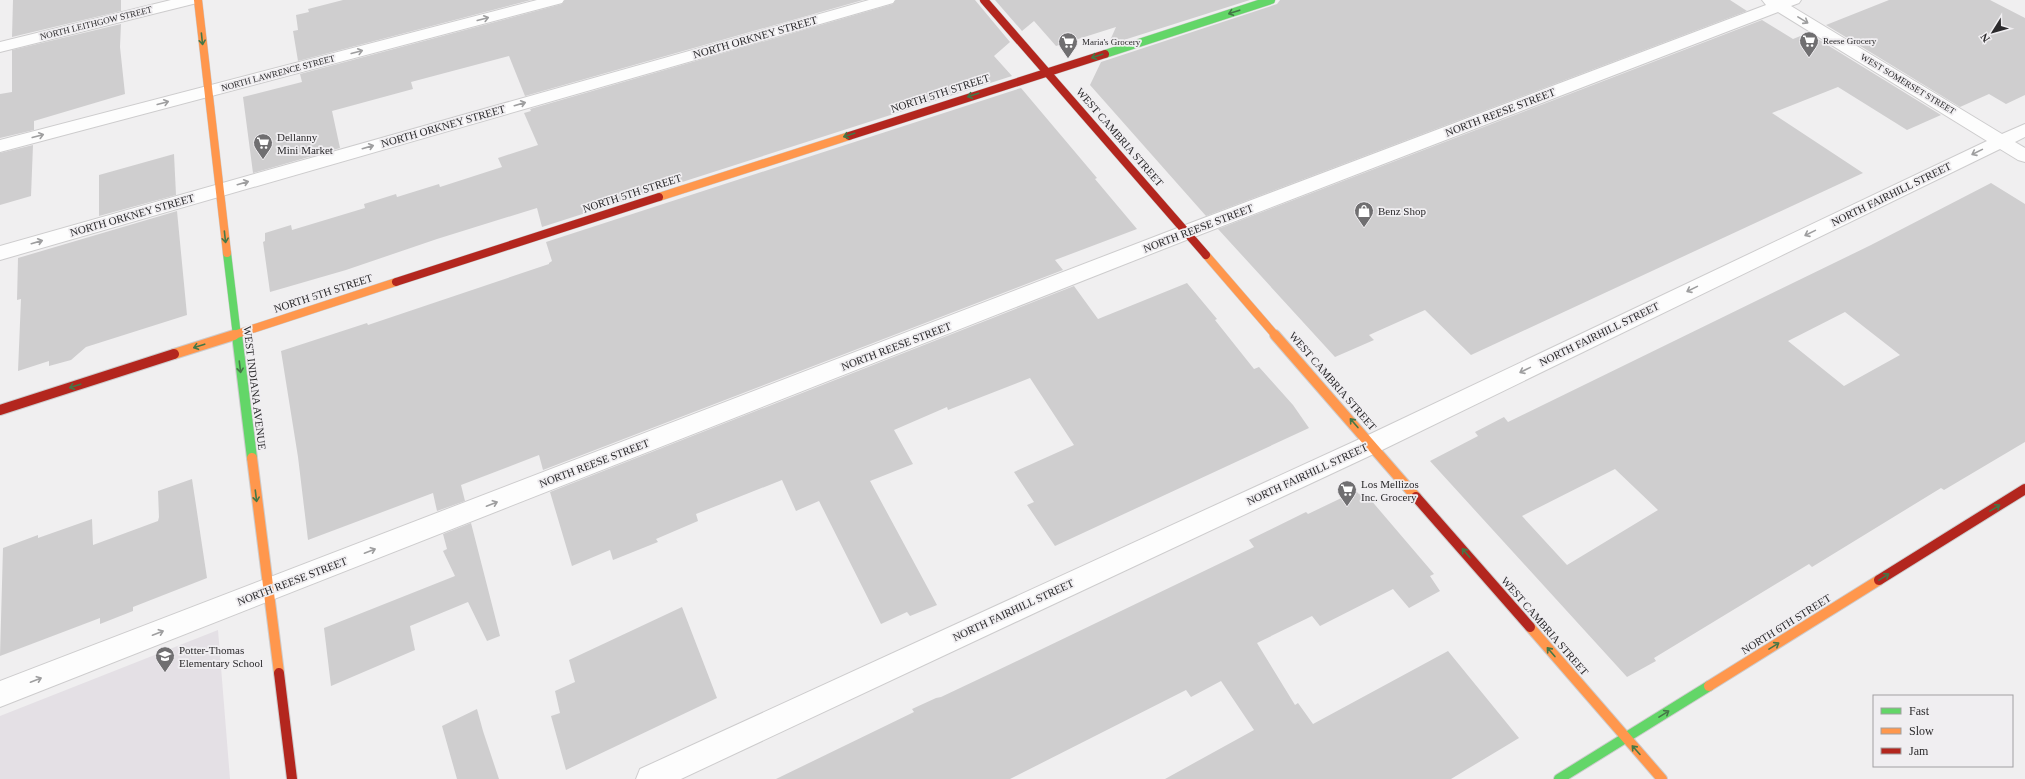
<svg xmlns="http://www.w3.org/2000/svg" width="2025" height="779" font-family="'Times New Roman',serif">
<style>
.built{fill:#e4e0e5}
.building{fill:#cfcecf;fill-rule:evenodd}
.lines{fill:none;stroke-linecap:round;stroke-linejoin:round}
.street-casing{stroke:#cdcccd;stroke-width:2}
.fast-far1-casing{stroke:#cdcccd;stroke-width:9}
.fast-casing{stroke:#cdcccd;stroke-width:12}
.slow-far1-casing{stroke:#cdcccd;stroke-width:9}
.slow-casing{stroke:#cdcccd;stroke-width:12}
.jam-far1-casing{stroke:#cdcccd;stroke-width:9}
.jam-casing{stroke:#cdcccd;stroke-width:12}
.street{fill:#fdfdfd;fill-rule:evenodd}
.fast-far1{stroke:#63d668;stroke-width:8}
.fast{stroke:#63d668;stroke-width:10}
.slow-far1{stroke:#ff974d;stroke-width:8}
.slow{stroke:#ff974d;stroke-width:10}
.jam-far1{stroke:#b3261e;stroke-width:8}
.jam{stroke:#b3261e;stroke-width:10}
.oneway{stroke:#447747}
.oneway2{stroke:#9e9e9f}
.labels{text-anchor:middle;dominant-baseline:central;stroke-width:3.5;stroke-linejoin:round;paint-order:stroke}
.far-street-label{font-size:9px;fill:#2b2a2c;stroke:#f0eef1}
.far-poi-label{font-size:9px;fill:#2b2a2c;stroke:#f0eef1;text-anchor:start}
.street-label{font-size:11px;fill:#2b2a2c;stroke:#f0eef1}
.poi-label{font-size:11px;fill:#2b2a2c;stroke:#f0eef1;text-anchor:start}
</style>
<rect width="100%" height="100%" fill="#f0eff0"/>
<path class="built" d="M218,630L230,779H0V716Z"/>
<g class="building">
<path d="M13,0H121V11L12,37Z"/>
<path d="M343,0H531L298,61L293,31L298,30L296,15L309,12L308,9Z"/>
<path d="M565,0H863L525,96L509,56L411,82L413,89L332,111L340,148L253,173L243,97L302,82L300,74L562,4Z"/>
<path d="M896,0H975L1010,42L994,56L1012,76L542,227L537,208L437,239L346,270L270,292L263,242L265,241V233L291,225L292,230L365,208L364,204L396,194L397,197L439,184L440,187L502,167L498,158L538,145L524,113L531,111L530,109L893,4Z"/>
<path d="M995,0H1250L1108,45L1116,27L1056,46L1034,21L1022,31Z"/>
<path d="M1280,0H1730L1747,11L1206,216L1090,85L1101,62L1277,4Z"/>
<path d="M1889,0H1990L2025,18V95L2006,104L1989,94L1960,107L1826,25Z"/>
<path d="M1762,20L1793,39L1808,33L1941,115L1907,130L1838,87L1772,113L1863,173L1471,355L1425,310L1369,335L1374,340L1335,357L1218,229Z"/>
<path d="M121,24L120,47L125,94L34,121V130L0,138V94L12,92V50Z"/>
<path d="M1021,88L1097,178L1095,179L1137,229L1055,260L1063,270L543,470L539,455L461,485L465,501L437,511L433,493L308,540L298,457L281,351L367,323L368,325L549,264V263L552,261L546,242Z"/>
<path d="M33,145L31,196L0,205V153Z"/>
<path d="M174,154L176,195L99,216V175Z"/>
<path d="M1991,183L2025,204V442L1944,490L1941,488L1812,567L1809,564L1654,658L1656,661L1627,677L1430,461L1478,436L1475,432L1504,417L1508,422L1871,245ZM1845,312L1900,355L1844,386L1788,341ZM1615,469L1658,510L1567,565L1522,516Z"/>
<path d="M177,211L187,315L86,347L71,360L49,366V361L18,371L21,299L17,300L18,258Z"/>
<path d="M1187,283L1217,319L1215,320L1254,369L1259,367L1293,405L1309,428L1055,546L1027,505L1034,502L1014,472L1074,445L1030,378L948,410L947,407L894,430L913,464L870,481L937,605L910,616L907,612L881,624L819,501L796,511L782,480L696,514L698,521L656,539L658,542L613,560L610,550L572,566L550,492L1074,286L1098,319Z"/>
<path d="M192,479L207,578L133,607V611L100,624V618L0,656L3,548L38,535V538L92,519L93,545L158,521L159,517L158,491Z"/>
<path d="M1356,491L1359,494L1364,492L1434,574L1430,576L1440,591L1409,608L1393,589L1320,626L1312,616L1257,643L1295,705L1298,703L1313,724L1448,651L1519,738L1451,779H1165L1254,730L1221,681L1191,697L1186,690L1010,779H776L914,712L912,709L936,698L941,697L996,671L1254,547L1249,540L1306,512L1308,514Z"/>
<path d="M471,523L500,636L487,641L468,602L410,626L415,650L331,686L324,628L455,576L443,551L447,549L443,534Z"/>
<path d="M682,607L717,698L566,770L551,716L560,713L555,691L575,682L569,660Z"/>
<path d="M477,709L483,731L499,779H457L442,726Z"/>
</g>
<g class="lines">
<g class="street-casing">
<g id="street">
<path d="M171,0H199L197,3L0,52V42Z"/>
<path d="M537,0H564L562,3L0,152V140Z"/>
<path d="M869,0H895L893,3L0,260V246Z"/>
<path d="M1762,0H1801L1799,3L1791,6L2002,134L2025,124V137L2015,142L2025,148V162L2018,160L2000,149L1380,451L681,779H636L640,769L1364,437L1987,141L1778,12L1194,237L0,707V681L1180,227L1766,5Z"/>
</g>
</g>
<g class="fast-far1-casing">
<g id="fast-far1">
<path d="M1105,54L1271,0"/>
<path d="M227,253L237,336"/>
</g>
</g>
<g class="fast-casing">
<g id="fast">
<path d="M237,335L252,458"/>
<path d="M1559,779L1709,686"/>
</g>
</g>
<g class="slow-far1-casing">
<g id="slow-far1">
<path d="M198,0L227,253"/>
<path d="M659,197L849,136"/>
<path d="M1206,255L1276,336"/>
<path d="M231,336L396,282"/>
</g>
</g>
<g class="slow-casing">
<g id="slow">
<path d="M1275,335L1416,497"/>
<path d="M174,354L234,335"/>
<path d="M252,458L279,673"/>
<path d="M1530,627L1662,779"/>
<path d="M1709,686L1879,580"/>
</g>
</g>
<g class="jam-far1-casing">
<g id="jam-far1">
<path d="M984,0L1206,255"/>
<path d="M849,136L1105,54"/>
<path d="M396,282L659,197"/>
</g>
</g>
<g class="jam-casing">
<g id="jam">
<path d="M0,410L174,354"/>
<path d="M1416,497L1530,627"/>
<path d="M1879,580L2025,489"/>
<path d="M279,673L292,779"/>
</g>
</g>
<use href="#street" class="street"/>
<use href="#fast-far1" class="fast-far1"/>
<use href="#fast" class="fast"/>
<use href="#slow-far1" class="slow-far1"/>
<use href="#slow" class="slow"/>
<use href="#jam-far1" class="jam-far1"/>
<use href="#jam" class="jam"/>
</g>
<defs><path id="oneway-shaft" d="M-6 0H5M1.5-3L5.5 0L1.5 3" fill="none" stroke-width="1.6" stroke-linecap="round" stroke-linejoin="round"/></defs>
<g class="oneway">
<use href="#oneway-shaft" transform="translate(1234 12) rotate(162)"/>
<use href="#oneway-shaft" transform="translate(202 39) rotate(84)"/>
<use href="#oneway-shaft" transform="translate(1097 56) rotate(162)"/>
<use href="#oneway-shaft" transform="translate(973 95) rotate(162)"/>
<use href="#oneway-shaft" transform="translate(849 135) rotate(162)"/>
<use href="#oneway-shaft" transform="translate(225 237) rotate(84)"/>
<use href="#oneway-shaft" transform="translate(199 346) rotate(162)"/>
<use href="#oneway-shaft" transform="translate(240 367) rotate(83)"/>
<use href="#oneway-shaft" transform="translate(75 386) rotate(162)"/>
<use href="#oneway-shaft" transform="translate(1354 423) rotate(-131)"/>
<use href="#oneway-shaft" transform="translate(256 496) rotate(83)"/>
<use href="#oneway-shaft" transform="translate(1995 508) rotate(-32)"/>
<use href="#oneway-shaft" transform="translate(1466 553) rotate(-131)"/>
<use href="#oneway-shaft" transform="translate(1884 577) rotate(-32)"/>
<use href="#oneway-shaft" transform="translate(1774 646) rotate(-32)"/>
<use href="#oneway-shaft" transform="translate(1551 652) rotate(-131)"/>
<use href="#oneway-shaft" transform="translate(1664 714) rotate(-32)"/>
<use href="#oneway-shaft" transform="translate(1636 750) rotate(-132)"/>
</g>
<g class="oneway2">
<use href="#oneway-shaft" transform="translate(483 19) rotate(-15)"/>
<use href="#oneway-shaft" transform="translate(1803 20) rotate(31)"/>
<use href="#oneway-shaft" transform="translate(357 52) rotate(-15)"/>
<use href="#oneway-shaft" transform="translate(163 103) rotate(-15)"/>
<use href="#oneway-shaft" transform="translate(520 104) rotate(-16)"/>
<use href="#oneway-shaft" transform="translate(38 136) rotate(-15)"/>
<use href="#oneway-shaft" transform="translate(368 147) rotate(-16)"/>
<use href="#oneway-shaft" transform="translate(1977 152) rotate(154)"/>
<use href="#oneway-shaft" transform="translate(243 183) rotate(-16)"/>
<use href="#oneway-shaft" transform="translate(1810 233) rotate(154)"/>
<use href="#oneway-shaft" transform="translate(37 242) rotate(-16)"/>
<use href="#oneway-shaft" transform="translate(1692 289) rotate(154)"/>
<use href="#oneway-shaft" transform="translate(1525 370) rotate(154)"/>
<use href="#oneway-shaft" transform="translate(492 504) rotate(-21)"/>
<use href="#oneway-shaft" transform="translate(370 551) rotate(-21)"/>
<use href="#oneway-shaft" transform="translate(158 633) rotate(-21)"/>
<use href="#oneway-shaft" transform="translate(36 680) rotate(-21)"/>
</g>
<defs>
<g id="supermarket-pin" transform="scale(1)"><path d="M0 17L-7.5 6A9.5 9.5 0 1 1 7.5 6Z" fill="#706f71" stroke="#f0eef1"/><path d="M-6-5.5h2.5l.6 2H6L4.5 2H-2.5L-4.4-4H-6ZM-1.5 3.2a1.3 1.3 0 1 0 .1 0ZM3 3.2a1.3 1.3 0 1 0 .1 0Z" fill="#fff"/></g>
<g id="shop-pin" transform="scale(1)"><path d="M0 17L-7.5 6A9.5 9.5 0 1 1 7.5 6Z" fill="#706f71" stroke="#f0eef1"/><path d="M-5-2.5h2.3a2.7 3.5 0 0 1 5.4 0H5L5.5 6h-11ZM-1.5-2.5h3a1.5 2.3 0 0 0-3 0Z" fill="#fff"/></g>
<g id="school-pin" transform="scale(1)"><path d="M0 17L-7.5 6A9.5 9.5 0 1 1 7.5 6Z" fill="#706f71" stroke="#f0eef1"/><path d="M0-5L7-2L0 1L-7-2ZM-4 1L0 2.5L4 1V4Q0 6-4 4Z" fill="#fff"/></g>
</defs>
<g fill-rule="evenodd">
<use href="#supermarket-pin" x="1809" y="41"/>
<use href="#supermarket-pin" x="1068" y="42"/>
<use href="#supermarket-pin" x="263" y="143"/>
<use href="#shop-pin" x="1364" y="211"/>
<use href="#supermarket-pin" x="1347" y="490"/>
<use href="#school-pin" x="165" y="656"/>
</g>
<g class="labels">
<g class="far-street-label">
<text transform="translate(96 23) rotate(-14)">NORTH LEITHGOW STREET</text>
<text transform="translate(278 73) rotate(-15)">NORTH LAWRENCE STREET</text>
<text transform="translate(1908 84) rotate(31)">WEST SOMERSET STREET</text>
</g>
<g class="far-poi-label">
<text x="1823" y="41">Reese Grocery</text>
<text x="1082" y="42">Maria's Grocery</text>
</g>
<g class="street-label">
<text transform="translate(755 37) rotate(-16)">NORTH ORKNEY STREET</text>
<text transform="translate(940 93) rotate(-18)">NORTH 5TH STREET</text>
<text transform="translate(1500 112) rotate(-21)">NORTH REESE STREET</text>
<text transform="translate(443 126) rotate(-16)">NORTH ORKNEY STREET</text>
<text transform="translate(1120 137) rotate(49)">WEST CAMBRIA STREET</text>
<text transform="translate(632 193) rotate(-18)">NORTH 5TH STREET</text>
<text transform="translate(1891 194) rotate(-26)">NORTH FAIRHILL STREET</text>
<text transform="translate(132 215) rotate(-16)">NORTH ORKNEY STREET</text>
<text transform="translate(1198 228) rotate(-21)">NORTH REESE STREET</text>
<text transform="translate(323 293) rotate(-18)">NORTH 5TH STREET</text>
<text transform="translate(1599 334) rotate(-26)">NORTH FAIRHILL STREET</text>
<text transform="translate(896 346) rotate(-21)">NORTH REESE STREET</text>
<text transform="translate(1333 381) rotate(49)">WEST CAMBRIA STREET</text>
<text transform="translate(255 388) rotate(83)">WEST INDIANA AVENUE</text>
<text transform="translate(594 463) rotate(-21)">NORTH REESE STREET</text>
<text transform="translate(1307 474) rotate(-25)">NORTH FAIRHILL STREET</text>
<text transform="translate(292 581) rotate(-21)">NORTH REESE STREET</text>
<text transform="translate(1013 610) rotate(-25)">NORTH FAIRHILL STREET</text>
<text transform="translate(1786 624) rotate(-32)">NORTH 6TH STREET</text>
<text transform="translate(1545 626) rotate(49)">WEST CAMBRIA STREET</text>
</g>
<g class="poi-label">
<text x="277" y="137">Dellanny<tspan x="277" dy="13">Mini Market</tspan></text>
<text x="1378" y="211">Benz Shop</text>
<text x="1361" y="484">Los Mellizos<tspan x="1361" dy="13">Inc. Grocery</tspan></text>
<text x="179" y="650">Potter-Thomas<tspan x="179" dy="13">Elementary School</tspan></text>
</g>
</g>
<rect x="1873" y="695" width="140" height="72" fill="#f0eef1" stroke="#a1a0a2"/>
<rect x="1881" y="708" width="20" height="6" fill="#63d668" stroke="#a1a0a2"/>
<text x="1909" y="715" font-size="12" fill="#2b2a2c">Fast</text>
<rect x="1881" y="728" width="20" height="6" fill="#ff974d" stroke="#a1a0a2"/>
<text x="1909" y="735" font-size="12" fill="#2b2a2c">Slow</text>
<rect x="1881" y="748" width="20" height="6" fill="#b3261e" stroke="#a1a0a2"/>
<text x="1909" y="755" font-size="12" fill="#2b2a2c">Jam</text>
<g transform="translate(1993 32) rotate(233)" stroke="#f0eef1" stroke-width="3" paint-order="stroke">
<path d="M0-3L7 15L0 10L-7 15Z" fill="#2b2a2c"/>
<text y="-6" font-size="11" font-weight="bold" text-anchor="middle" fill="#2b2a2c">N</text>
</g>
</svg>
